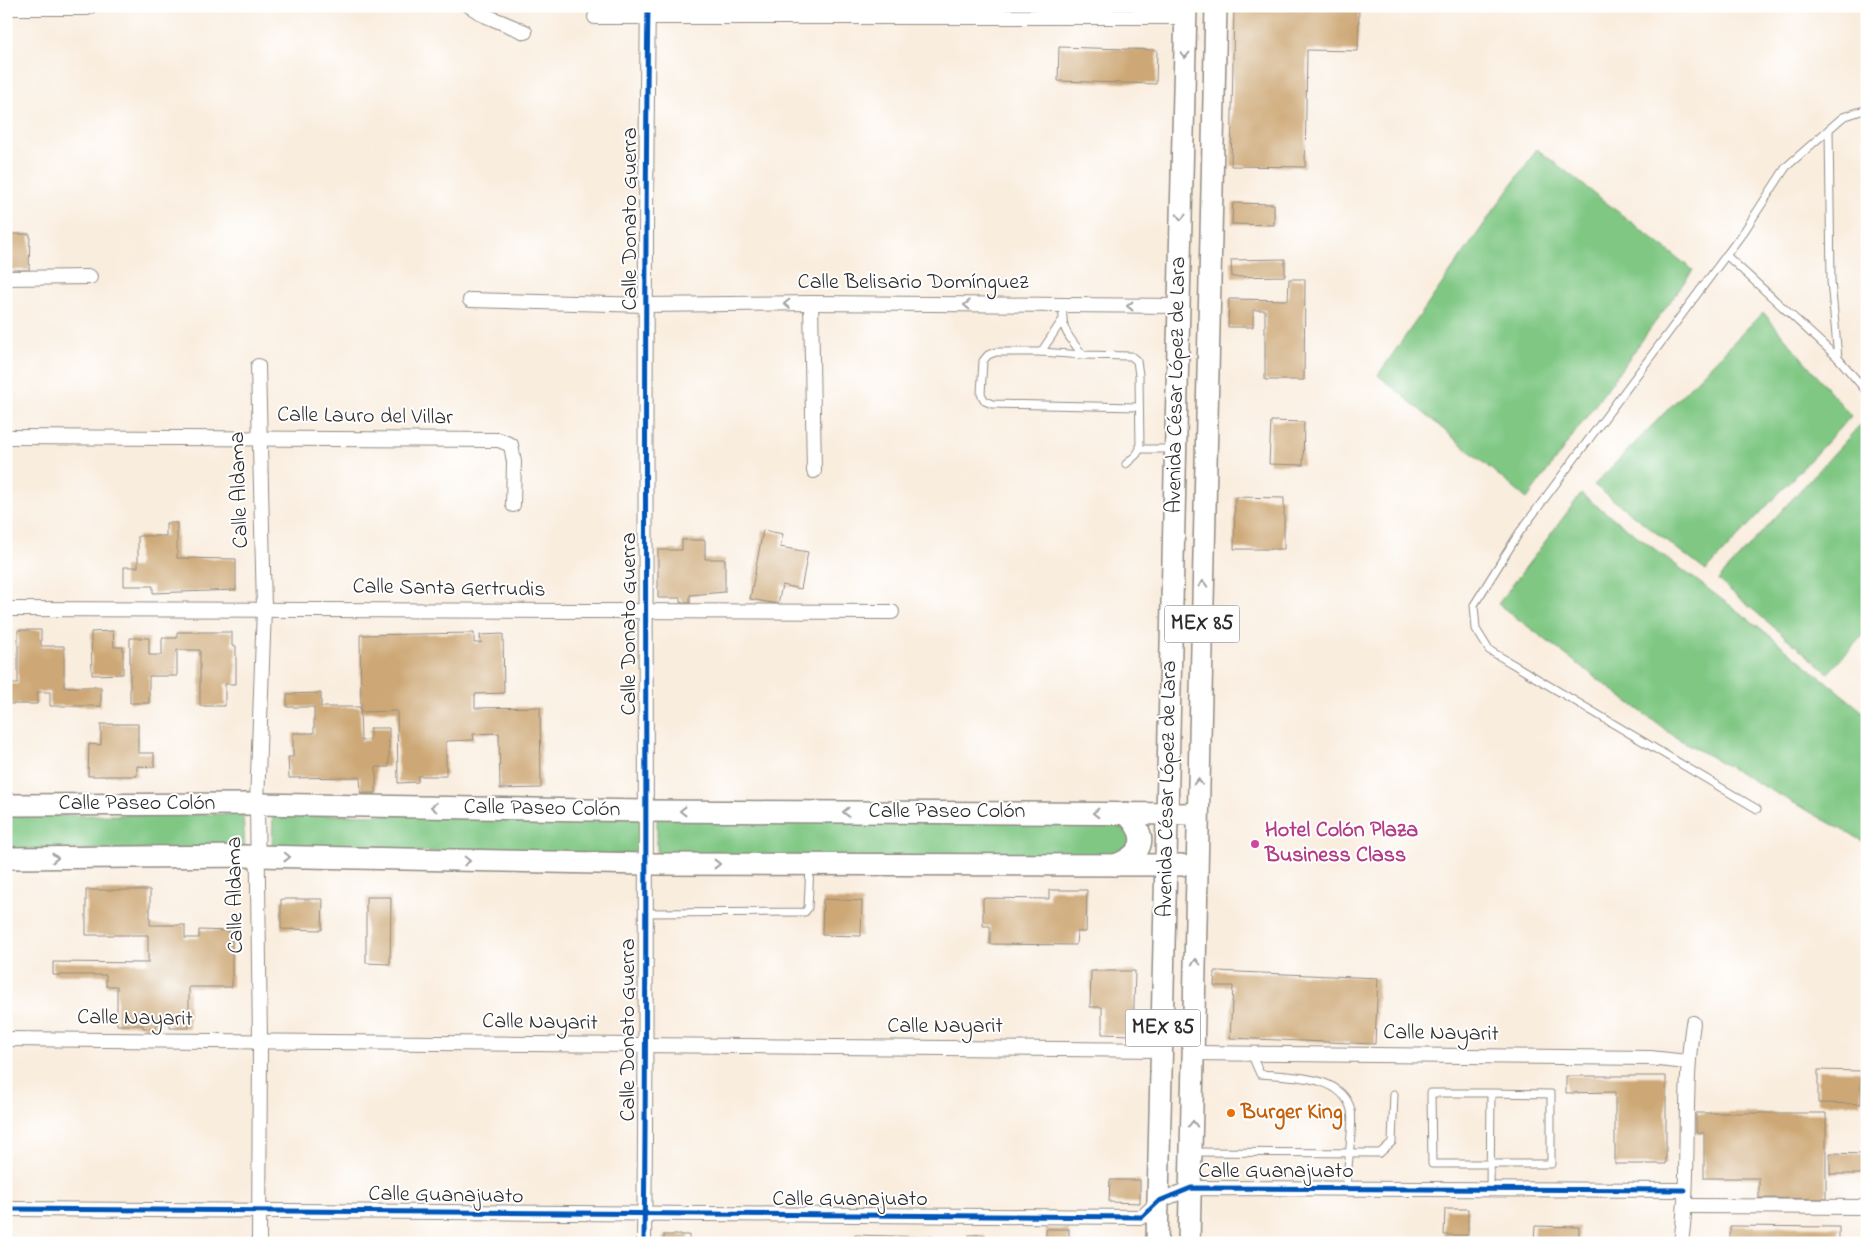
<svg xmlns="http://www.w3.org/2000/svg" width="1873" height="1249" font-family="'Indie Flower',sans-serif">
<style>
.green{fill:#7fc783;stroke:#557957}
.building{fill:#cda876}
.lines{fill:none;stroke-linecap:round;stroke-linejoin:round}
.service-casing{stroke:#928c84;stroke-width:9}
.minor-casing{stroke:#928c84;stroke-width:16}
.primary-casing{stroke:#928c84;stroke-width:24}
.service{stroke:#fff;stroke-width:7}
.minor{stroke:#fff;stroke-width:14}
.primary{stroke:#fff;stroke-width:21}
.cycleway-casing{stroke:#fff;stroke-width:8}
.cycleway{stroke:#0057b8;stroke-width:5}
.oneway{stroke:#a0a0a0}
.hotel-dot{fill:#d1479c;stroke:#fff;stroke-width:2}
.food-dot{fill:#e8710a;stroke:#fff;stroke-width:2}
.labels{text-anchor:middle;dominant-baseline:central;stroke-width:4;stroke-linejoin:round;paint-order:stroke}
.shield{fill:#fff;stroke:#6b6b6b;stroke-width:1}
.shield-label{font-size:21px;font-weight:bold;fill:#2b2b2b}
.street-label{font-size:22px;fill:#2b2b2b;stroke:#fff}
.hotel-label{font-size:22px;font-weight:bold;fill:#b23c85;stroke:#fff;text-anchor:start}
.food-label{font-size:22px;font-weight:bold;fill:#c56008;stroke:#fff;text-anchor:start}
</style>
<rect width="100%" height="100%" fill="#fff"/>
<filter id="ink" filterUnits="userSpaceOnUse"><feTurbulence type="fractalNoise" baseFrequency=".02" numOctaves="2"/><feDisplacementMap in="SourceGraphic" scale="10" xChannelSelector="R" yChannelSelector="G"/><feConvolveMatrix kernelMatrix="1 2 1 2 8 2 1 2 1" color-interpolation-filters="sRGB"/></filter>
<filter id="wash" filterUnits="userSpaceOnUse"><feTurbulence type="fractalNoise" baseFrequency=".0096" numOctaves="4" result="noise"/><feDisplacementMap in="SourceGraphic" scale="20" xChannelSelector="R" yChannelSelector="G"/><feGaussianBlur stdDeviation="1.12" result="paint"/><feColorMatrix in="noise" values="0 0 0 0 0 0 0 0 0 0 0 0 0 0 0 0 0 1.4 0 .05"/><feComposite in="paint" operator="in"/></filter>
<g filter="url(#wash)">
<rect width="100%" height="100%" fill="#f9edde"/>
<g class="green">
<path d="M1537,149L1693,270L1527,499L1378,375Z"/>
<path d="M1763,312L1851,416L1706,571L1594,485Z"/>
<path d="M1860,425L1867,433V631L1828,673L1718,580Z"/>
<path d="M1581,494L1759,627L1867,715V839L1864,842L1675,737L1498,604Z"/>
<path d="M243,814L245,849L6,850V816Z"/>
<path d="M640,814L639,855L272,849L273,815Z"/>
<path d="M657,814L1102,817L1131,828V851L1100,861L657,856Z"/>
</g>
<g id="blocks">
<g class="building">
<path d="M1234,6L1359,7L1358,51L1307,50L1305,167L1231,166Z"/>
<path d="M1059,47L1157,50L1156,84L1058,81Z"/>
<path d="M1233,203L1274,204V225L1232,224Z"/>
<path d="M12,234H30L29,270H6V251H12Z"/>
<path d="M1285,259V276L1232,277L1231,260Z"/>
<path d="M1289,279H1305L1304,380H1265V310H1253V327H1228L1229,299L1288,300Z"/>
<path d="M1271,421L1304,422L1303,465L1269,464Z"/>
<path d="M1235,497L1284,498V549H1234Z"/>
<path d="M166,523H177V558L236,559V590L153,593V586H124V567H138V536H166Z"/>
<path d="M763,530L783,534L780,547L808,552L801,589L782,585L778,604L750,599Z"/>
<path d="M682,540H705V559H725V592L690,595V603H681V598H658V550H682Z"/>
<path d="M18,630H41V646H64V687H101V706H50V692H37V704H6V684H18Z"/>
<path d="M113,631L114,647H123V674L92,675L91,632Z"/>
<path d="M177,632H232V646H236V684H225V706H200V650H177V676H149V703H130V638H149V655H162V638H177Z"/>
<path d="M474,633V643H481L480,635L503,634L504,693L475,694V708L540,707L541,788L500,789L499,733L473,734L474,740L446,741V776H418V782L398,783L397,711L361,712L360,635Z"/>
<path d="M321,693V707H360L361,741L370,740V728H389V767H376V793H361L360,777L289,778L288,757H293V733H314V707H287V694Z"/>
<path d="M101,724H138V753H154V767L137,766V776H88L89,744L101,745Z"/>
<path d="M86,890H150V925H185V938H199V930L232,931V987H189V1028H170V1021H156V1029L143,1028V1025H117V986H106V975H53V962L148,963V935H86Z"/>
<path d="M1049,890H1087L1086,932H1077L1076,945L990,944V926H983V898L1049,899Z"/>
<path d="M366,897H391L390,964L366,963Z"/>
<path d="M281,899H323L322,930L281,929Z"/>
<path d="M823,899L862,901L861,936L822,935Z"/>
<path d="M1091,971H1135L1133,1035L1102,1034V1007H1090Z"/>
<path d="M1215,971L1378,978L1375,1044L1230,1038L1233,986H1214Z"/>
<path d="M1818,1070L1861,1071V1104L1818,1103Z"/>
<path d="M1566,1076H1666V1164H1615V1092L1566,1093Z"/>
<path d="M1696,1113H1826V1199L1759,1198V1178H1704V1133H1696Z"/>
<path d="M1830,1153L1866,1154V1174H1830Z"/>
<path d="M1110,1180H1140V1203L1109,1202Z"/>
<path d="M1445,1209H1468V1235H1444Z"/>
<path d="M1535,1226L1579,1227V1243H1534Z"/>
<path d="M1730,1226L1839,1227V1243H1730Z"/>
<rect x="1046" y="1229" width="23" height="14"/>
<rect x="664" y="1235" width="25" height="8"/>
<path d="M854,1235L931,1237V1243H854Z"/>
<rect x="969" y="1235" width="16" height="8"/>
</g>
</g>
</g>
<g filter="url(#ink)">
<use href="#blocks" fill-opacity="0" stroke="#928c84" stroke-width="1"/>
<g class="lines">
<g class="service-casing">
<g id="service">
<path d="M1829,129L1831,281L1838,358"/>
<path d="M1726,255L1838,358L1867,392"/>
<path d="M1063,306C1061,330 1068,336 1083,355L1131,356L1137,361L1139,375L1140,449L1136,455L1126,464"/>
<path d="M1061,322L1041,352H996L988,355L983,361L981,394L985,401L992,404L1138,407"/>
<path d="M1041,352L1083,355"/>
<path d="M1140,449H1172"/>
<path d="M1865,667L1867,664"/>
<path d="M1757,809L1489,650L1476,629L1474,605L1519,533L1745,230L1786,167L1843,117L1867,109"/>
<path d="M645,913L805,912L808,908L810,866"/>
<path d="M1251,1053L1260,1074C1289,1077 1342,1074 1351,1110C1354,1123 1347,1172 1346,1188"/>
<path d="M1192,1152L1380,1153L1392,1142L1394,1094"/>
<path d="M1490,1190L1491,1093H1431L1432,1164H1551V1094L1491,1093"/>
</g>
</g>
<g class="minor-casing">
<g id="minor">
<path d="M470,6L484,15L525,32"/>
<path d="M6,8H87L90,6"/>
<path d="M595,17H1186"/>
<path d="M6,278L90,277"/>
<path d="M470,300L647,305L811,303L1179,306"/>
<path d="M811,303L814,471"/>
<path d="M258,366L264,608L257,804L260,1042L259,1243"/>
<path d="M6,437L499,440L511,445L514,462L513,505"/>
<path d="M6,609L892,612"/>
<path d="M6,1039L1163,1050"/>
<path d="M1195,1053L1650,1058L1687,1062"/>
<path d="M1686,1206L1867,1207"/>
<path d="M6,1209C385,1209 764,1215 1142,1217L1159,1201L1191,1188L1685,1190"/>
<path d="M644,1243C649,831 642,418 648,6"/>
<path d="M1681,1243C1691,1170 1682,1096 1693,1023"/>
</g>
</g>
<g class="primary-casing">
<g id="primary">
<path d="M6,805L257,804L645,811L1197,814"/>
<path d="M6,858L257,856L645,864L1181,865"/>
<path d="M1116,865C1146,852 1148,836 1126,813"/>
<path d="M1157,1243L1186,6"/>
<path d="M1189,1243L1216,6"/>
</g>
</g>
<use href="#service" class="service"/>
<use href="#minor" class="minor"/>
<use href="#primary" class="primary"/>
<g class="cycleway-casing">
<g id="cycleway">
<path d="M6,1209C385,1209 764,1215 1142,1217L1159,1201L1191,1188L1685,1190"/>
<path d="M644,1243C649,831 642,418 648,6"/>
</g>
</g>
<use href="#cycleway" class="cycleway"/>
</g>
<defs><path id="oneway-chevron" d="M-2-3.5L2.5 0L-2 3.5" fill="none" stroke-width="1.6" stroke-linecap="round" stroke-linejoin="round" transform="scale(1.25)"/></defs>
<g class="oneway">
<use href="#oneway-chevron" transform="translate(1185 55) rotate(91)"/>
<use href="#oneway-chevron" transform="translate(1181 217) rotate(91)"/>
<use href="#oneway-chevron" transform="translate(787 304) rotate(179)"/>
<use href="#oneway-chevron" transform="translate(967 305) rotate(-179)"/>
<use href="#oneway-chevron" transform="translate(1130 306) rotate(180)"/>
<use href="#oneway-chevron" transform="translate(1203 584) rotate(-89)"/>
<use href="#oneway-chevron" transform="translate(1198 782) rotate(-89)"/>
<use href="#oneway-chevron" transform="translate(434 807) rotate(-179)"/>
<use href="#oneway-chevron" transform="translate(683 811) rotate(-180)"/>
<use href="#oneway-chevron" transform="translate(846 812) rotate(-180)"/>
<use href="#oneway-chevron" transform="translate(1096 813) rotate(-180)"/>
<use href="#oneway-chevron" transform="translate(287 857) rotate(1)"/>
<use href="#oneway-chevron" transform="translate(55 858)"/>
<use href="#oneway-chevron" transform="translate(467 861) rotate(1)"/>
<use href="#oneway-chevron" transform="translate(717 864)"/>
<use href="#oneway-chevron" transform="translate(1196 962) rotate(-90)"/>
<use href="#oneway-chevron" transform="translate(1193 1124) rotate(-88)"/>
</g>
</g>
<circle class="hotel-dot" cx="1255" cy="844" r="5"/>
<circle class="food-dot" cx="1231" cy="1113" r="5"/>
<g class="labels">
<g class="shield">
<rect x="1164.5" y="605.5" width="75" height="37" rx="4"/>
<rect x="1125.5" y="1009.5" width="75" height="37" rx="4"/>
</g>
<g class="shield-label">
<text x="1202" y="624">MEX 85</text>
<text x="1163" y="1028">MEX 85</text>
</g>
<g class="street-label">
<text transform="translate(631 219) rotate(-90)">Calle Donato Guerra</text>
<text x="913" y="283">Calle Belisario Domínguez</text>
<text transform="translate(1177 385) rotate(-89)">Avenida César López de Lara</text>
<text transform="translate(365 417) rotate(1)">Calle Lauro del Villar</text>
<text transform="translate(240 490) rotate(-92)">Calle Aldama</text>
<text transform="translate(449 589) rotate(1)">Calle Santa Gertrudis</text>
<text transform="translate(630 624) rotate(-90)">Calle Donato Guerra</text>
<text transform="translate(1168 789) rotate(-89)">Avenida César López de Lara</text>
<text x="137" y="804">Calle Paseo Colón</text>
<text transform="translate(542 809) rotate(1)">Calle Paseo Colón</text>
<text x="947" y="812">Calle Paseo Colón</text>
<text transform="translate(236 895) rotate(-91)">Calle Aldama</text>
<text transform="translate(135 1019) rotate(1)">Calle Nayarit</text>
<text transform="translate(540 1023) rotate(1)">Calle Nayarit</text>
<text x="945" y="1027">Calle Nayarit</text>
<text transform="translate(629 1030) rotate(-90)">Calle Donato Guerra</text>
<text transform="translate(1441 1034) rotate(1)">Calle Nayarit</text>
<text x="1276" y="1172">Calle Guanajuato</text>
<text transform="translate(446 1196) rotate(1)">Calle Guanajuato</text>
<text x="850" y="1200">Calle Guanajuato</text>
</g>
<g class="hotel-label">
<text x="1265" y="831">Hotel Colón Plaza<tspan x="1265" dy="25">Business Class</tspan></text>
</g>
<g class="food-label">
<text x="1241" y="1113">Burger King</text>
</g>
</g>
<rect width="1873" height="1249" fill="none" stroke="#fff" stroke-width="25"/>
</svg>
